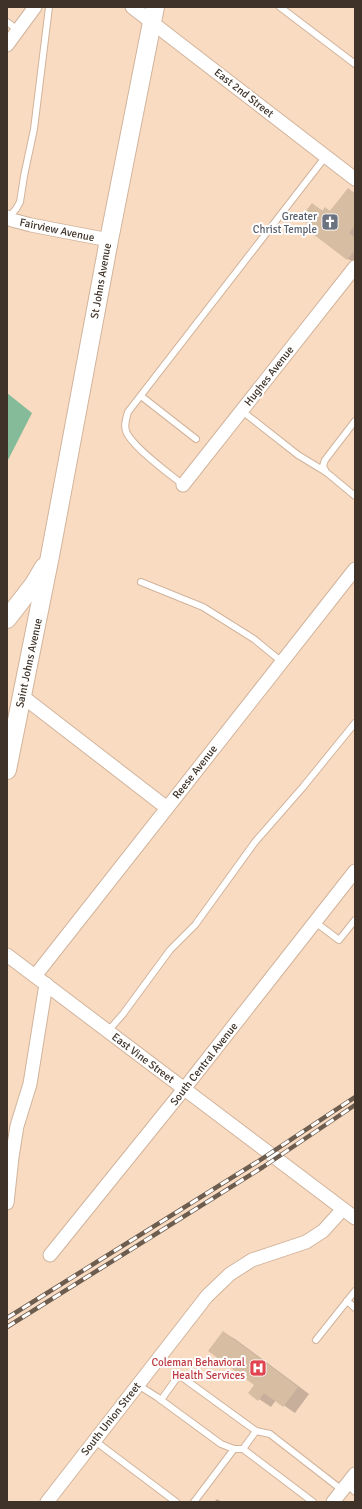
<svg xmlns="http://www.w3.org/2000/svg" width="362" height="1509" font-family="Signika,sans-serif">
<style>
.forest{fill:#85bb99}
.shadow{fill:#0003}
.building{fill:#d7bea2}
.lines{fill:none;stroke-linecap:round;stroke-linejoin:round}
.lane-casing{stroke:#d1b49c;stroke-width:8}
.street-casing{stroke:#d1b49c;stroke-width:15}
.secondary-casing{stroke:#d1b49c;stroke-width:20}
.lane{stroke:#fff;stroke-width:6}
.street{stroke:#fff;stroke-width:13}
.secondary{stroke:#fff;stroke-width:18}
.rail-casing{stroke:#6d5d4f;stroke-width:4.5}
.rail{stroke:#fff;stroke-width:3;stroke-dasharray:9;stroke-linecap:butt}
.labels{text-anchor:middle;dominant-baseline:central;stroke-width:4;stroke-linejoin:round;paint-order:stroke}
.street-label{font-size:11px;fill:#3f3329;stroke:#fff}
.worship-label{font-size:11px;fill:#5b616d;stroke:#fff;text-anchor:end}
.health-label{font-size:11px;fill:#be3a42;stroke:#fff;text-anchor:end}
</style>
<rect width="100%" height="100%" fill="#f9dbc2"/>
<path class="forest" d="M7,393L32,413L7,462Z"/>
<g class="shadow">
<path d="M348,189L355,193V263L348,259L312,204L323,211H330Z"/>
<path d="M223,1332L235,1339L309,1394L295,1413L276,1400L271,1407L250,1393L256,1385Z"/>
<path d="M217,1499L222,1502H214Z"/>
</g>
<g class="building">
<path d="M348,188L355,194V225L349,233L355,238V250L347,260L313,234L316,230L300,218L312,203L322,211L325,207L330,211Z"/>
<path d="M223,1331L298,1387L283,1407L264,1393L258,1401L248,1393L254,1385L208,1351Z"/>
</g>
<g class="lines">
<g class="lane-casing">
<g id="lane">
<path d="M280,7L355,64"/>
<path d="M7,22L18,30"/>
<path d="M8,218L16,209L20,202L24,176L34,129L49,7"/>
<path d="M141,396L196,439"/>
<path d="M242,411L298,455L326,472"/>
<path d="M355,421L325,460L323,466L326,472L355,496"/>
<path d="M183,485C170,474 131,446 126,431C124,425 126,419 128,412L326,156"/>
<path d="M141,582L203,607L254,639L282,662"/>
<path d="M315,922L339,940L355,920"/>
<path d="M108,1031L123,1014L170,950L195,925L255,842L303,787L355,723"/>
<path d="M347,1301L355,1308"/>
<path d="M316,1340L355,1291"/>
<path d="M138,1385L157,1397L221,1444L234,1449H243"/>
<path d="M161,1400L179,1375L256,1431L270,1434L342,1490"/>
<path d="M256,1431L243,1449L313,1502"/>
<path d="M95,1441L176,1502"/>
<path d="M347,1484L355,1492"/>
<path d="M194,1502L234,1449"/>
</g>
</g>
<g class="street-casing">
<g id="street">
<path d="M132,7L355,179"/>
<path d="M7,45L35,7"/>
<path d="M7,217L12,220L31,225L109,240"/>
<path d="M183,485L355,267"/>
<path d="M22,696L167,808"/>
<path d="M7,955L355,1218"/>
<path d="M35,976L355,569"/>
<path d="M7,1203L12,1157L17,1126L30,1084L46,984"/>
<path d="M50,1255L184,1089L355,871"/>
<path d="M47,1502L207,1296L230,1274L252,1260L306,1242L323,1231L343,1209"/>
<path d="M333,1502L355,1474"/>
</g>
</g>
<g class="secondary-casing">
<g id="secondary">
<path d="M7,619L34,584L44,567"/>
<path d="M7,770L50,556L109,240L155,7"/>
</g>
</g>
<use href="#lane" class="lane"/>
<use href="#street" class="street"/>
<use href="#secondary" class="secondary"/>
<g class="rail-casing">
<g id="rail">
<path d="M7,1318L257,1162L355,1097"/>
<path d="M7,1327L263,1167L355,1105"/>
</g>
</g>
<use href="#rail" class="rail"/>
</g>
<defs>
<g id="church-square" transform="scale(0.9)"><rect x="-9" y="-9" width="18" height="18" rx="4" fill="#6b7280" stroke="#fff"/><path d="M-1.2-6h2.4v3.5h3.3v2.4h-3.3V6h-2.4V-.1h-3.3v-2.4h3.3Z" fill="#fff"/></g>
<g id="hospital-square" transform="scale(0.9)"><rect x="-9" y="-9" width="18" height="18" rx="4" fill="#e0444e" stroke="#fff"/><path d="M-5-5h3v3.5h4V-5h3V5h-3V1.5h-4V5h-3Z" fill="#fff"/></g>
</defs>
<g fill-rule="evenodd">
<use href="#church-square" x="330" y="222"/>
<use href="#hospital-square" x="258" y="1368"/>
</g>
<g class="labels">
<g class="street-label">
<text transform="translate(244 93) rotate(38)">East 2nd Street</text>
<text transform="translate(57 230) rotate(12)">Fairview Avenue</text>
<text transform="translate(101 281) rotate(-80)">St Johns Avenue</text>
<text transform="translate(269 376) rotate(-52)">Hughes Avenue</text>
<text transform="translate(29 663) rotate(-78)">Saint Johns Avenue</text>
<text transform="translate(195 772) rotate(-52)">Reese Avenue</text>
<text transform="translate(143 1058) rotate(37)">East Vine Street</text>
<text transform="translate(204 1064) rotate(-52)">South Central Avenue</text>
<text transform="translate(111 1419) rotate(-52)">South Union Street</text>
</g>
<g class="worship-label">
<text x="317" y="216">Greater<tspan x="317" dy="13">Christ Temple</tspan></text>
</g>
<g class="health-label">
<text x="245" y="1362">Coleman Behavioral<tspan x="245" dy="13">Health Services</tspan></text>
</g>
</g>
<rect width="362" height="1509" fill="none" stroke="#3f3329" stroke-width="16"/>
</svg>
